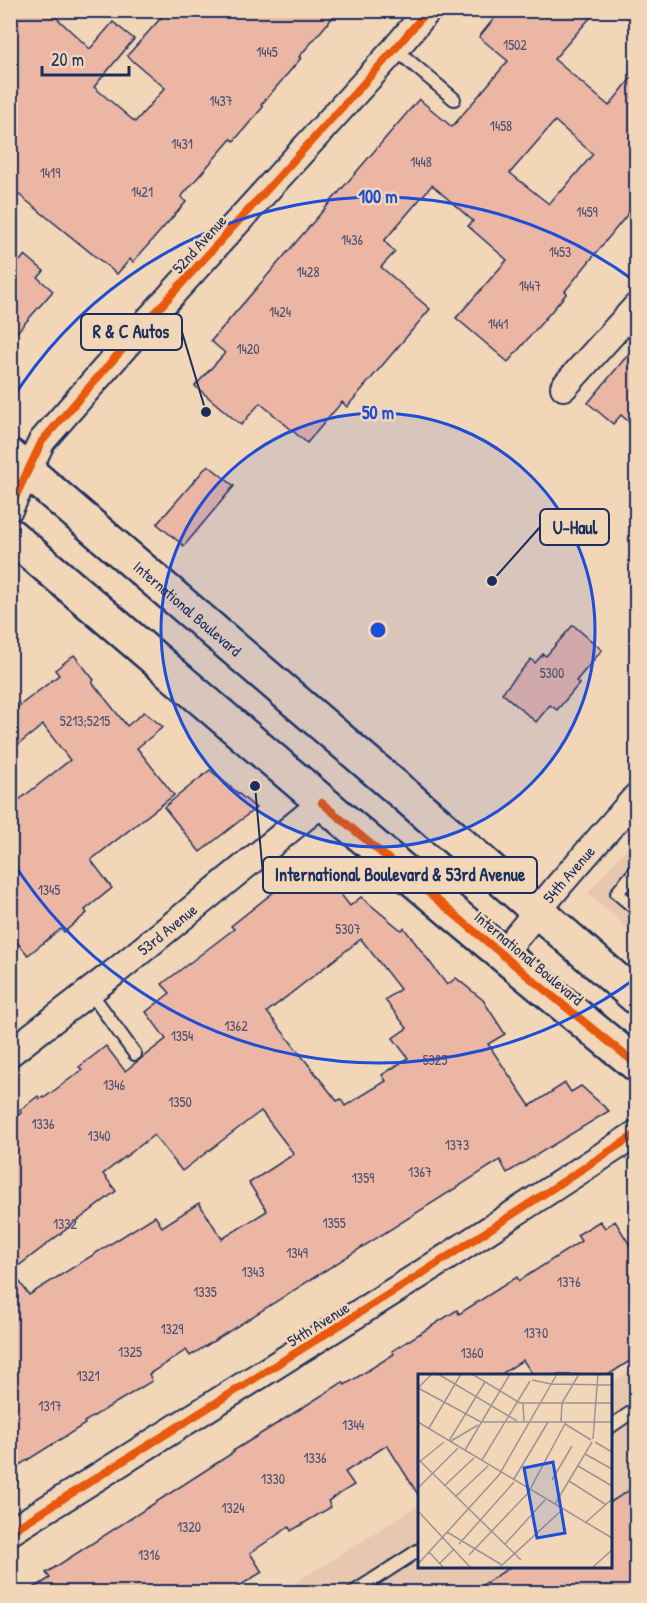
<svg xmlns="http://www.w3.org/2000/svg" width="647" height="1603" font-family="'Patrick Hand',sans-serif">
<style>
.built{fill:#e7c7af}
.building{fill:#ebb7a4;stroke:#1b2f5e;stroke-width:1.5;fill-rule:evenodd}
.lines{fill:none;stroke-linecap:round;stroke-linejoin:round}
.service-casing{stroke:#1b2f5e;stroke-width:16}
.minor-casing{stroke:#1b2f5e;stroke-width:30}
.primary-casing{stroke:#1b2f5e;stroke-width:38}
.service{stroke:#f2d6b8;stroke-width:12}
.minor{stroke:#f2d6b8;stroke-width:26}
.primary{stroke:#f2d6b8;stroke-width:33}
.cycleway-casing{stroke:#f2d6b8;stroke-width:11}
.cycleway{stroke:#e8590c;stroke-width:8}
.ring{fill:none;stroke:#1d4ed8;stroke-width:3}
.labels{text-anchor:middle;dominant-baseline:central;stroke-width:5;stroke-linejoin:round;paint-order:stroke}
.number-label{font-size:14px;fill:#4f5170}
.street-label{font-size:16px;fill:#1b2f5e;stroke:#f2d6b8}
.inset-road{fill:none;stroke:#9c9394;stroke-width:1.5}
.view{fill:#1d4ed8;fill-opacity:0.15;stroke:#1d4ed8;stroke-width:3}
.inset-edge{fill:none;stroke:#1b2f5e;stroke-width:3}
.centre{fill:#1d4ed8;stroke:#f2d6b8;stroke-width:3}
.ring-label{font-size:18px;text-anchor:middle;font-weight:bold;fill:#1d4ed8;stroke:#f2d6b8;stroke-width:5;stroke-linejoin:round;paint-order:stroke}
.leader{fill:none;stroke:#1b2f5e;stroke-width:2}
.callout-dot{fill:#1b2f5e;stroke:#f2d6b8;stroke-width:2}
.callout{fill:#f2d6b8;stroke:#1b2f5e;stroke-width:2}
.callout-label{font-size:18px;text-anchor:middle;font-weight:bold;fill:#1b2f5e}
</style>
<rect width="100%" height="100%" fill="#f2d6b8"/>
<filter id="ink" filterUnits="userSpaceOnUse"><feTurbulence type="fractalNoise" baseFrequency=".0167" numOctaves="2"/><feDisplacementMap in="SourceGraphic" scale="12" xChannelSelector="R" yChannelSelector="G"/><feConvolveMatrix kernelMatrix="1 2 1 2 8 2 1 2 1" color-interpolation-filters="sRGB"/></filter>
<g filter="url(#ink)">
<g class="built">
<path d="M636,837V936L588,893Z"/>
<path d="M636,1367V1592H281L419,1505V1566H610V1384Z"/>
</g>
<g class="building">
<path d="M10,10H48L90,49L113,22L134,39L94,87L135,122L165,88L127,56L168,10H339L299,57L301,58L261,105L263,107L234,141L231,139L181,197L186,202L133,262L130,259L117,274L17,193H10Z"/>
<path d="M501,10H597L554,59L609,106L636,72V204L565,291L567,293L508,362L456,318L507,260L468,226L473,221L432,185L384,241L395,252L381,267L430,309L347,407L342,402L307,443L260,403L241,425L195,386L225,353L211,341L419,99L452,127L508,61L479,37ZM555,121L593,154L561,192L560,191L549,204L510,173Z"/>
<path d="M25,255L44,271L38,278L53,291L10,340V272Z"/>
<path d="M636,345V428L621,415L613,424L588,403Z"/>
<path d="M208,465L234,486L184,546L157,524Z"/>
<path d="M573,625L602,650L576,681L579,684L557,710L550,705L536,722L502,693L531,659L535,663L543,654L546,656Z"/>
<path d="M74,655L94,680L92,682L127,726L144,712L163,727L137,748L174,795L91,860L112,888L85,910L87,913L64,932L61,929L28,955L10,934V807L70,760L43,725L10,751V713L59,675L55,670Z"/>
<path d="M210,770L256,808L200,852L164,807Z"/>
<path d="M314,860L350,906L361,897L401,930L404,928L447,985L456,978L483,1000L505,1034L488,1044L530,1106L565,1083L571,1092L581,1086L609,1111L507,1173L500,1160L190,1356L186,1350L168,1362L149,1374L152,1381L84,1422L85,1424L10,1471V1121L21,1113L20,1110L38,1096L40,1099L43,1097L44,1098L82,1070L79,1067L106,1046L125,1071L166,1039L146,1012L170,993L162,984L234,929L231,926ZM361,939L400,989L385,1000L407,1028L393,1038L408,1058L382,1075L386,1081L345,1106L341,1099L337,1101L267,1012ZM261,1111L294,1154L249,1183L267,1211L222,1239L199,1203L162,1227L155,1216L29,1295L12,1271L116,1191L103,1174L154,1135L182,1171Z"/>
<path d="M600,1221L605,1228L615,1221L636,1255V1357L608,1375H533L523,1360L500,1375H419V1496L387,1445L345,1472L354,1485L328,1501L331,1507L291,1531L289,1527L250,1553L262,1572L228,1593H26L50,1578L46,1573L234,1452L233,1451L254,1438L343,1382L345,1385L394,1354L392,1351L457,1310L459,1314L517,1277L519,1281L581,1241L577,1235Z"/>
<path d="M636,1486V1593H470L512,1566H609V1503Z"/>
</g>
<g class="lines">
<g class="service-casing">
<g id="service">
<path d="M395,49L454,99"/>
<path d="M636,870L617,893L636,909"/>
<path d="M90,992L135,1054"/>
<path d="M610,1427L636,1409"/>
<path d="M354,1592L419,1550"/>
</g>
</g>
<g class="minor-casing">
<g id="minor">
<path d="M564,387L636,307"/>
<path d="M10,508L42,441L142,327L395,49L428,10"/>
<path id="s1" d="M502,954L560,884L636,797"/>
<path id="s2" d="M10,1053L115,972L322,803"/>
<path d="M10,1532L421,1274L636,1134"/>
</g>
</g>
<g class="primary-casing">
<g id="primary">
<path id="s3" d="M10,456L420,808L636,997"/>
<path d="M10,535C218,712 424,892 636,1064"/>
</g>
</g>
<use href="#service" class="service"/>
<use href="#minor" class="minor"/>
<use href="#primary" class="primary"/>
<g class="cycleway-casing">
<g id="cycleway">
<path d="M10,508L42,441L142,327L395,49L428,10"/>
<path d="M322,803L524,973L636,1064"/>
<path d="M10,1532L421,1274L636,1134"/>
</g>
</g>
<use href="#cycleway" class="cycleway"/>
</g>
</g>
<circle cx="378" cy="630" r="217" fill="#1d4ed8" fill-opacity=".12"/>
<g class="ring">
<circle cx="378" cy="630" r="217"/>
<path d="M636 978A433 433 0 0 1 11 859M11 401A433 433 0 0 1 636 282"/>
</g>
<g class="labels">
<g class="number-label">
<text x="515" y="44">1502</text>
<text x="267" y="51">1445</text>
<text x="221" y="100">1437</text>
<text x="501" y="125">1458</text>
<text x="182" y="143">1431</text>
<text x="421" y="161">1448</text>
<text x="50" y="172">1419</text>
<text x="142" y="191">1421</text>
<text x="587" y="211">1459</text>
<text x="352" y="239">1436</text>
<text x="560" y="251">1453</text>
<text x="308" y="271">1428</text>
<text x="530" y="285">1447</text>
<text x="280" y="311">1424</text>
<text x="498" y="323">1441</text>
<text x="248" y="348">1420</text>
<text x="552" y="672">5300</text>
<text x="85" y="720">5213;5215</text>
<text x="49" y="889">1345</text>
<text x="348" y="928">5307</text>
<text x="236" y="1025">1362</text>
<text x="182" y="1035">1354</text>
<text x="435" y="1059">5325</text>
<text x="114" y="1084">1346</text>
<text x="180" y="1101">1350</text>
<text x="43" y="1123">1336</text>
<text x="99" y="1135">1340</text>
<text x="457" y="1144">1373</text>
<text x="420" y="1171">1367</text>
<text x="363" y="1177">1359</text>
<text x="334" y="1222">1355</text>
<text x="65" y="1223">1332</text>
<text x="297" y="1252">1349</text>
<text x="253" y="1271">1343</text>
<text x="569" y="1281">1376</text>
<text x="205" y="1291">1335</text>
<text x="172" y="1328">1329</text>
<text x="536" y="1332">1370</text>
<text x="130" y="1351">1325</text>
<text x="472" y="1352">1360</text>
<text x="88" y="1375">1321</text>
<text x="50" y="1405">1317</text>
<text x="353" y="1424">1344</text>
<text x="315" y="1457">1336</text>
<text x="273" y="1478">1330</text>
<text x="233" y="1507">1324</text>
<text x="189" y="1526">1320</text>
<text x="149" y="1554">1316</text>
</g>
<g class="street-label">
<text transform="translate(199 244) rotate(-48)">52nd Avenue</text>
<text stroke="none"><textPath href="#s3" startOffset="234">International Boulevard</textPath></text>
<text stroke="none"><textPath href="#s1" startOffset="104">54th Avenue</textPath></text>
<text stroke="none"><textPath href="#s2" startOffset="200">53rd Avenue</textPath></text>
<text transform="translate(529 958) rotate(40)">International Boulevard</text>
<text transform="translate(318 1324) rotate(-32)">54th Avenue</text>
</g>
</g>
<g transform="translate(418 1374)">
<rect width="194" height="194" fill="#f2d6b8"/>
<path class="inset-road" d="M20,0L99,47M54,0L102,29H194M114,6L133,10L194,11M0,14L63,48H194M0,14L14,0M105,29L106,48M0,48L194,164M143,48L144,29L161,0M147,50L173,66M11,54L43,0M175,65L180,0M31,67L67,8M33,67L60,51M177,68L194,78M47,76L92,0M167,80L194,95M0,85L103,186M64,86L112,7M0,89L26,68M160,92L194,112M96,105L130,48M134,106L154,72M151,107L187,130M26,112L56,84M0,114L40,74M37,123L70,92M137,130L174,68M0,137L52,193M167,149L194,125M29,158L84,191M41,170L96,108M87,170L127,126M11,178L25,193M51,181L110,119L148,48M22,189L36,175M0,190L81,101L139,0M82,193L145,135M175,193L194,176"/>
<path class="view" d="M135,88L147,159L119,164L106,94Z"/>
<rect width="194" height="194" class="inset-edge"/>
</g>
<circle cx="378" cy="630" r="9" class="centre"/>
<g class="ring-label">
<text x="378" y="203">100 m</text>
<text x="378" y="419">50 m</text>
</g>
<path class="leader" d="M206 412L182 332M492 581L540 527M255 786L263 875"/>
<g class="callout-dot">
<circle cx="206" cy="412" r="6"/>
<circle cx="492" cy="581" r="6"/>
<circle cx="255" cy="786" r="6"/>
</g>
<g class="callout">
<rect x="81" y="314" width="101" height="36" rx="6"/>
<rect x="540" y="509" width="69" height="36" rx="6"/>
<rect x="263" y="857" width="274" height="36" rx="6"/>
</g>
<g class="callout-label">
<text x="131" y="338">R &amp; C Autos</text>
<text x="575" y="534">U-Haul</text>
<text x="400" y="881">International Boulevard &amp; 53rd Avenue</text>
</g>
<rect width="647" height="1603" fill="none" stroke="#f2d6b8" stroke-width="36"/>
<rect x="18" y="18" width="611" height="1567" fill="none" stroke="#1b2f5e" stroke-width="2" filter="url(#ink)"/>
<path d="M42 66v9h87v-9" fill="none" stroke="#1b2f5e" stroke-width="3"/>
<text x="51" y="66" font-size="18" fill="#1b2f5e" stroke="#f2d6b8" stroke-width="4.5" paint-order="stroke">20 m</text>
</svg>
